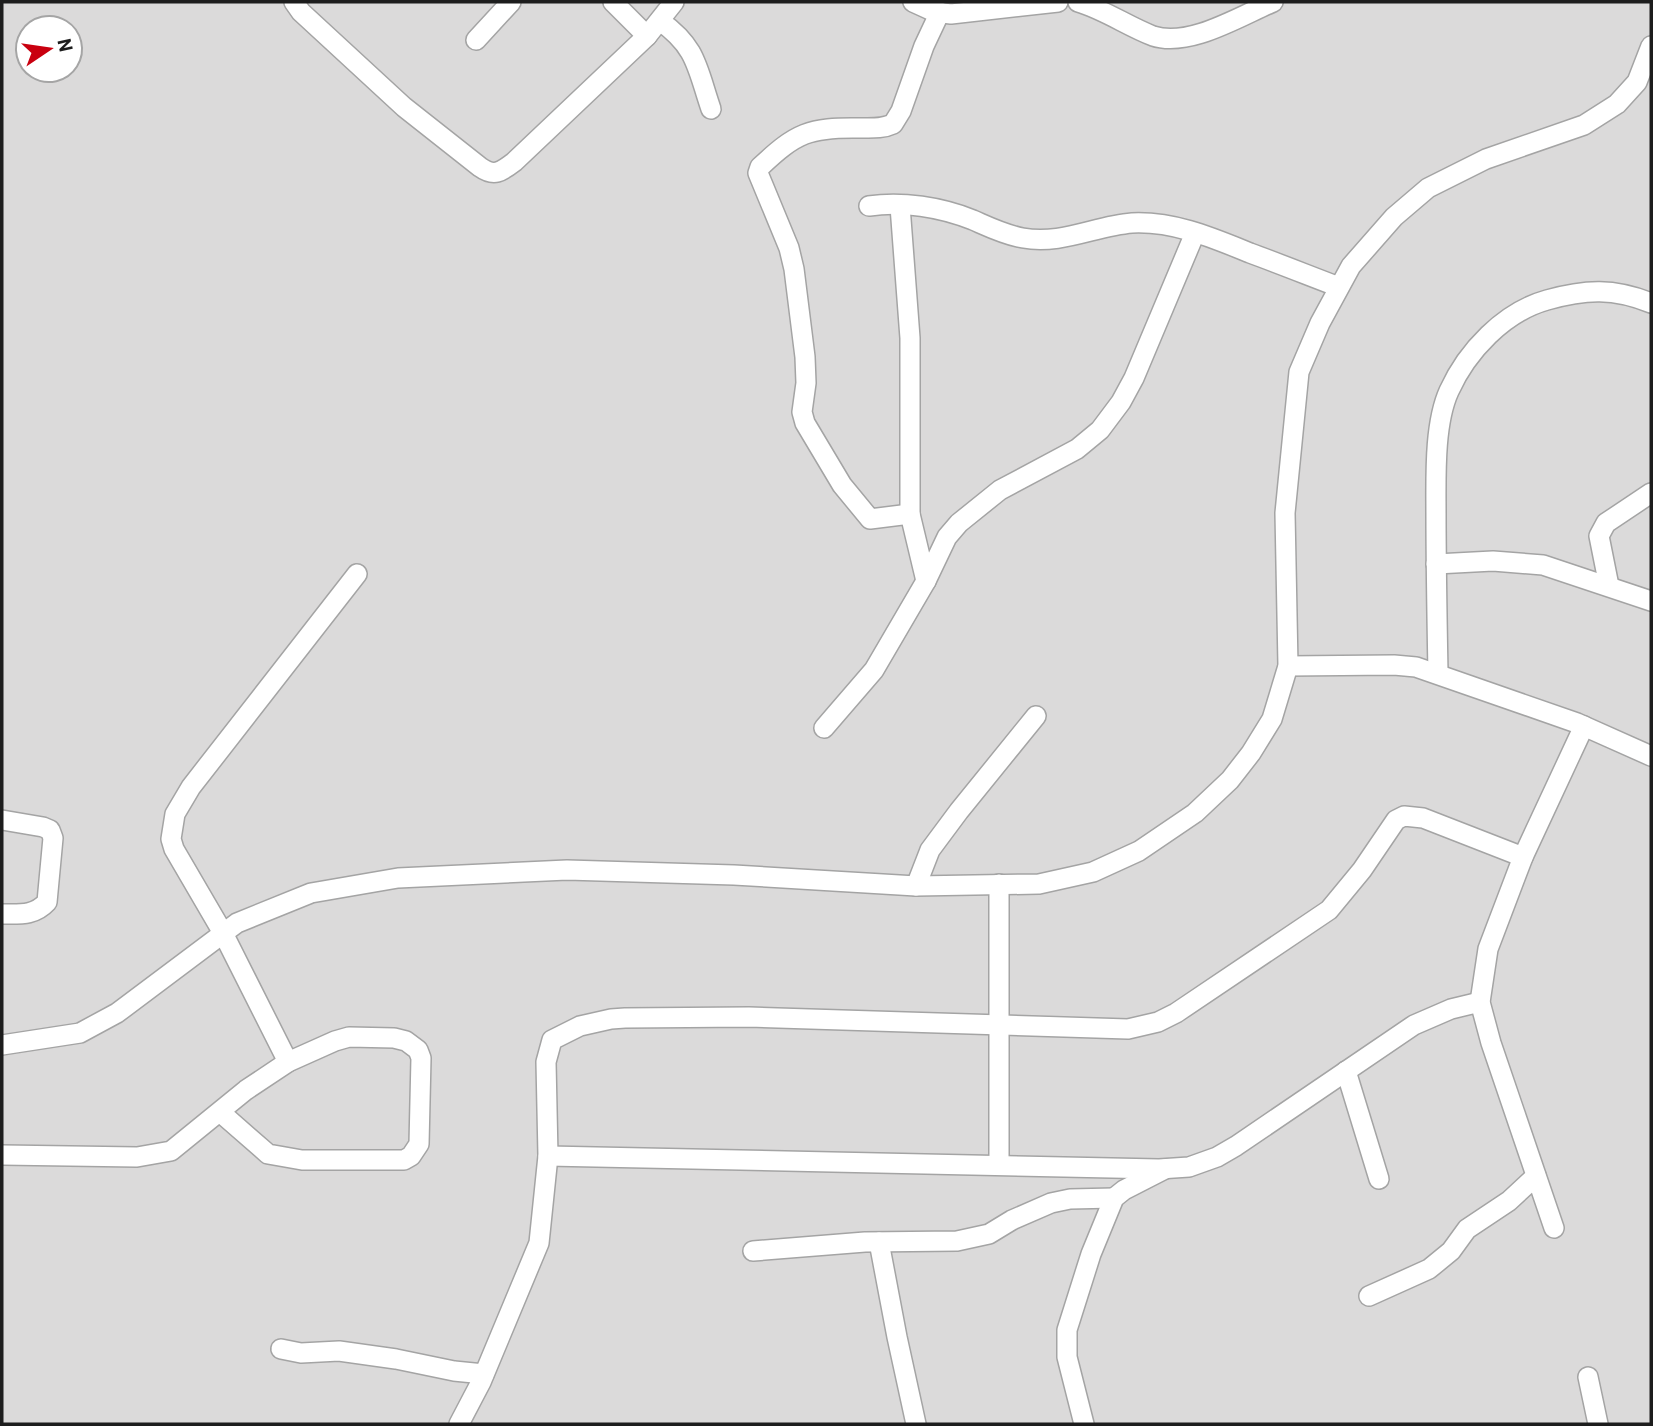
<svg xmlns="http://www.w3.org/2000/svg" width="1653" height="1426" font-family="Barlow,sans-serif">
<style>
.residential{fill:#dbdada;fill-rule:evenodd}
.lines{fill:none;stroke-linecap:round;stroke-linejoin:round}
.minor-casing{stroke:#a4a4a4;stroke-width:22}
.minor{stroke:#fff;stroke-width:19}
</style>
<rect width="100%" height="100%" fill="#eee9e2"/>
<path class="residential" d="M2,2H1651V1424H2ZM28,28H70V70H28Z"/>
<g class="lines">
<g class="minor-casing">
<g id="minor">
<path d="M294,2L301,12L404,107L480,167C494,177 501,172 514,162L647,36L674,2"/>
<path d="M613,2L647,36"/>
<path d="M913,2L935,12L951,14L1058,2"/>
<path d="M1078,2C1105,10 1127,26 1153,36C1189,48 1240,16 1273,2"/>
<path d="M660,21C697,47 697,68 711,109"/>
<path d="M476,40L511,2"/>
<path d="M869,206C902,201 941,207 973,220C989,227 1005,235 1023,238C1061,245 1095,226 1132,223C1174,221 1213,238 1250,253C1280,264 1310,276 1339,287"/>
<path d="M900,206L910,338V514L926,581"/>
<path d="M910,514L870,519L842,485L805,423L802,412L806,383L805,357L794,269L789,248L758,173L760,167C796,133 809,127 860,128C872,128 882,129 893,124L901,111L924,46L940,12"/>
<path d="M1436,564L1493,561L1543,565L1651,601"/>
<path d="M1609,586L1599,536L1606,523L1651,493"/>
<path d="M1288,666L1394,665L1416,667L1577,723L1651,756"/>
<path d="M1438,673C1437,620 1436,566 1436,513C1436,477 1434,424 1449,391C1467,351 1504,312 1547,300C1586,289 1614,288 1651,303"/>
<path d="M824,728L874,670L926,581L947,537L959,523L1000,490L1077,449L1100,430L1121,402L1134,378L1195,233"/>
<path d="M2,820L43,827L50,830L53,838L47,902C34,916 20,914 2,914"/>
<path d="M999,884V1165"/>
<path d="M916,886L930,850L959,811L1036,716"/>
<path d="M2,1045L80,1033L117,1013L237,923L311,893L398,878L567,870L734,875L916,886L1039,884L1093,872L1139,851L1195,813L1230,780L1251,753L1272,719L1288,666L1285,513L1299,372L1320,323L1351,266L1394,217L1428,188L1486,159L1584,125L1617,104L1637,82L1651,46"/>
<path d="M288,1062L223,933L174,849L171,839L175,814L191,787L357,574"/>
<path d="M1346,1071L1379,1179"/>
<path d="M2,1155L137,1157L171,1151L246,1090L288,1062L335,1041L349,1037L394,1038L406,1041L418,1050L421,1058L419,1144L411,1156L404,1160H302L268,1154L220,1112"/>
<path d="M548,1156L1159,1169L1189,1167L1217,1157L1236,1146L1414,1025L1451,1009L1480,1002"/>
<path d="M1554,1228L1491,1043L1480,1002L1488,949L1523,857L1584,726"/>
<path d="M879,1242L897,1337L916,1424"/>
<path d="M753,1251L865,1242L957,1241L989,1234L1012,1220L1051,1203L1070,1199L1114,1198"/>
<path d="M1369,1296L1429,1269L1451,1251L1467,1229L1509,1201L1536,1176"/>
<path d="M281,1349L301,1353L339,1351L396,1359L454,1371L484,1374"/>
<path d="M1588,1377L1598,1424"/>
<path d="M459,1424L481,1382L539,1243L548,1156L546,1062L552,1040L580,1026L611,1019L625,1018L749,1017L1128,1029L1158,1022L1176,1013L1329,910L1362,870L1396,820L1404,816L1423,818L1523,857"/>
<path d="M1084,1424L1067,1357V1330L1091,1254L1114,1198L1124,1190L1165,1169"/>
</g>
</g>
<use href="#minor" class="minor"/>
</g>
<rect width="1653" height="1426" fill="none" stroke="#1d1d1d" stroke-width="7"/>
<g transform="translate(49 49) rotate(77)"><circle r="33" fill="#ffffff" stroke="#a5a5a5" stroke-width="2"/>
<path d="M0-5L12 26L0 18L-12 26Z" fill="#c9000f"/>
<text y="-10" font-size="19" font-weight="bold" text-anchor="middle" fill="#1d1d1d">N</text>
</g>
</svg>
